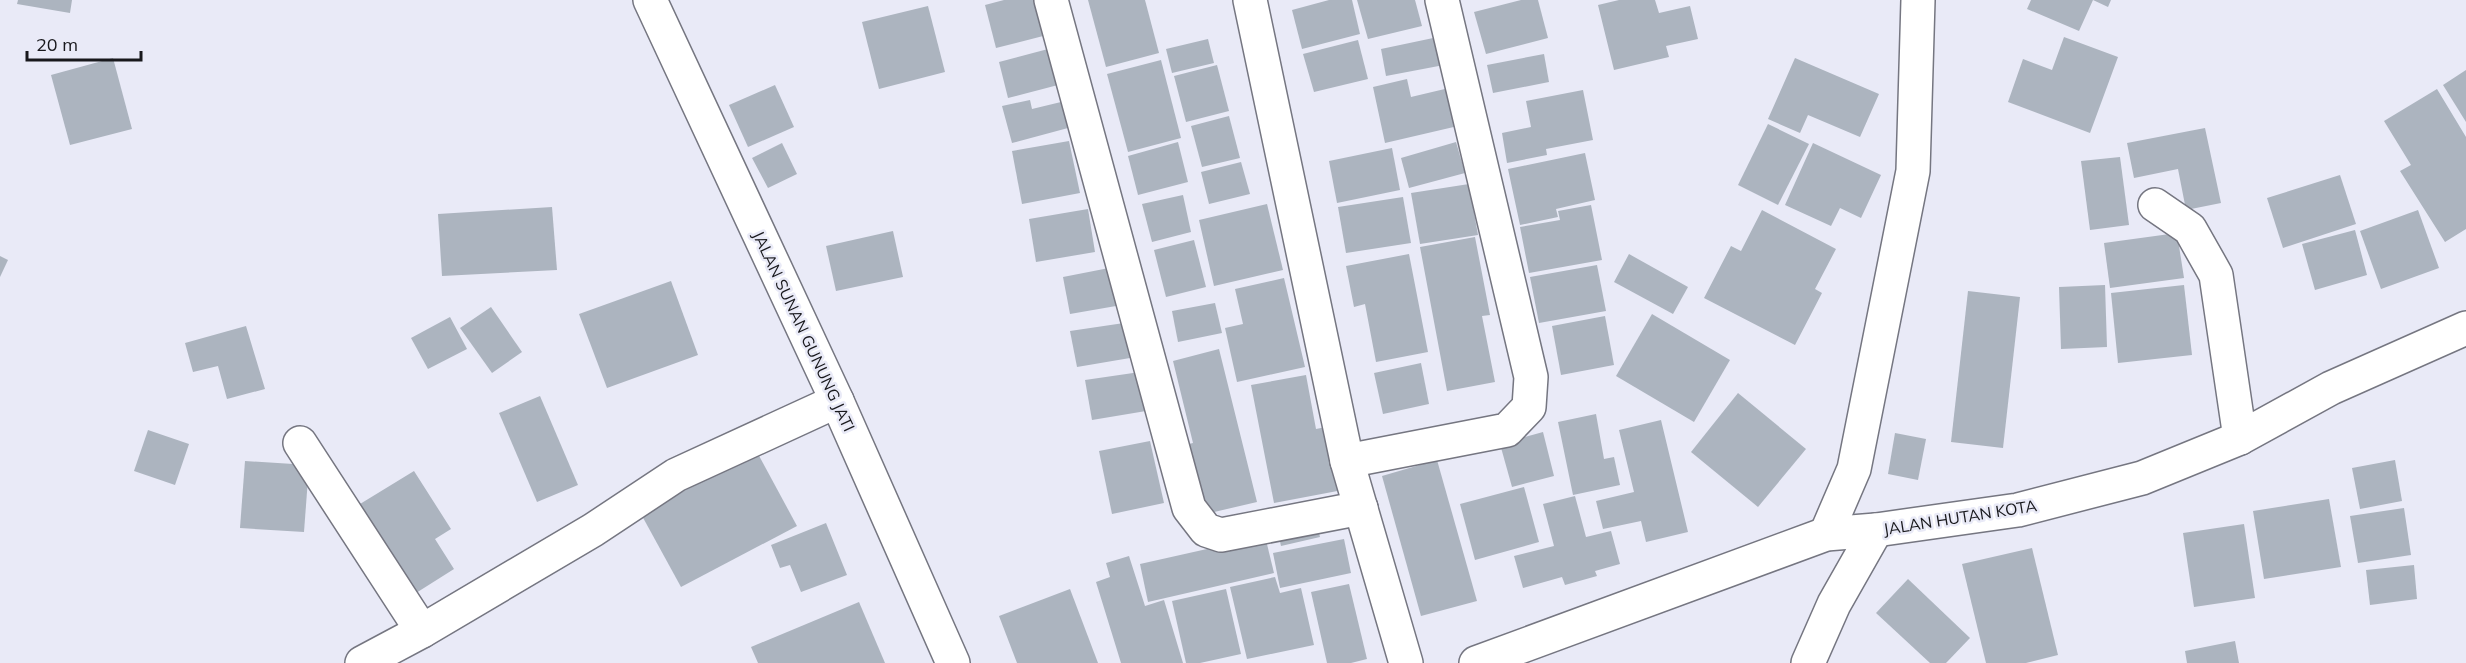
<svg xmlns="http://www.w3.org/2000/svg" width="2466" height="663" font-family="Mulish,sans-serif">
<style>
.building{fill:#acb4bf}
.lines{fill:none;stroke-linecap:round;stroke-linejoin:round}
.minor-casing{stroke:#757681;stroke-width:36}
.minor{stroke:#fff;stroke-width:33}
.labels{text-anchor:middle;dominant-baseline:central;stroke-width:5;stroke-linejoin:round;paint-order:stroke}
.street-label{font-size:16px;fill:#18181c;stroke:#e9eaf7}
</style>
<rect width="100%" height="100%" fill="#e9eaf7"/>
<g class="building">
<path d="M18,0H72L70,13L17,4Z"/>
<path d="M1004,0H1038L1047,35L996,48L985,5Z"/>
<path d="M1088,0H1145L1159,53L1106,67Z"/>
<path d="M1329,0H1352L1360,34L1302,49L1292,10Z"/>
<path d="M1357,0H1415L1422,26L1368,39Z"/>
<path d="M1521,0H1538L1548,38L1486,54L1474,12Z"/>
<path d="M1619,0H1655L1659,13L1690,6L1698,39L1666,46L1669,57L1614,70L1598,5Z"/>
<path d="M2031,0H2111L2108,7L2093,0L2079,31L2027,9Z"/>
<path d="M928,6L945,72L879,89L862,22Z"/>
<path d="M1438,37L1444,65L1386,76L1381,49Z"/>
<path d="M2064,37L2118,57L2090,133L2008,102L2023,59L2052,70Z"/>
<path d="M1208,39L1214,63L1172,73L1166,49Z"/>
<path d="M1358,40L1368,79L1314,92L1303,54Z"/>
<path d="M1048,49L1058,85L1008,98L999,62Z"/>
<path d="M1544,54L1549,82L1493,93L1487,65Z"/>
<path d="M113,58L132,129L70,145L51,75Z"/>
<path d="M1795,58L1879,94L1860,137L1808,115L1800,133L1768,119Z"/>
<path d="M1161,60L1181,138L1128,152L1107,74Z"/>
<path d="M1217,65L1229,111L1186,122L1174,76Z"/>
<path d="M2466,70V122L2443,85Z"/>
<path d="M1407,79L1411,97L1449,88L1458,126L1385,143L1373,87Z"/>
<path d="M775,85L794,127L748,147L729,105Z"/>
<path d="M2437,89L2466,137V229L2445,242L2400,171L2411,165L2384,121Z"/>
<path d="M1583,90L1593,140L1546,149L1547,155L1507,163L1502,133L1531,127L1526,101Z"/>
<path d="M1030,100L1032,109L1061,102L1068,128L1012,143L1002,106Z"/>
<path d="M1229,116L1240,158L1202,167L1191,126Z"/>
<path d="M1768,124L1809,144L1778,205L1738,185Z"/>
<path d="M2205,128L2221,203L2186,210L2178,169L2134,178L2127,143Z"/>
<path d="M1069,141L1080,193L1022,204L1012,151Z"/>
<path d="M1178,142L1188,182L1138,195L1128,156Z"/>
<path d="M1456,142L1465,173L1409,188L1401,158Z"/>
<path d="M782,143L797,174L768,188L752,158Z"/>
<path d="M1813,143L1881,175L1861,218L1840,208L1831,226L1785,205Z"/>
<path d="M1392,148L1400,190L1337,203L1329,161Z"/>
<path d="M1585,153L1595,200L1556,209L1558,217L1520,225L1508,169Z"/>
<path d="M2120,157L2129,225L2090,230L2081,161Z"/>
<path d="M1241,162L1250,194L1209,204L1201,172Z"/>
<path d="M2340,175L2356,224L2283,248L2267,198Z"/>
<path d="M1469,184L1478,235L1420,244L1411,193Z"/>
<path d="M1183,195L1191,232L1152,242L1142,204Z"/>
<path d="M1403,197L1411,243L1346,253L1338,207Z"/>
<path d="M1267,204L1283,270L1214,286L1199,220Z"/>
<path d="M1591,205L1602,260L1529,273L1520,227L1560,220L1558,211Z"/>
<path d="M552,207L557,270L442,276L438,214Z"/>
<path d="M1088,209L1095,252L1036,262L1029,219Z"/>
<path d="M1762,210L1836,249L1815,289L1822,293L1795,345L1704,298L1731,246L1741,251Z"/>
<path d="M2418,210L2439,268L2381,289L2360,231Z"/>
<path d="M2355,230L2367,275L2315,290L2302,244Z"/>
<path d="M893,231L903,277L836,291L826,246Z"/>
<path d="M2177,233L2184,278L2110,288L2104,243Z"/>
<path d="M1475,237L1490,315L1482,316L1495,382L1447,391L1420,247Z"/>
<path d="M1194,240L1206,287L1166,297L1154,250Z"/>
<path d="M1409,254L1428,352L1376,362L1365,304L1354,307L1346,266Z"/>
<path d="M1629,254L1688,287L1673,314L1614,282Z"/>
<path d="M0,256L8,260L0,277Z"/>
<path d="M1597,265L1606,311L1539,323L1530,277Z"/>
<path d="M1109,268L1116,306L1070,314L1063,277Z"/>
<path d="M1284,278L1305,367L1237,382L1225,328L1243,324L1235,289Z"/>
<path d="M671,281L698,355L607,388L579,314Z"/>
<path d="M2105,285L2107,347L2061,349L2059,287Z"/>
<path d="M2184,285L2192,355L2118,363L2111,293Z"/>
<path d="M1968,291L2020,297L2003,448L1951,442Z"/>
<path d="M1215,303L1222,333L1178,342L1172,311Z"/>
<path d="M491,307L522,352L492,373L460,328Z"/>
<path d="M1652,314L1730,360L1694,422L1616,376Z"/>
<path d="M1605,316L1614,365L1561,375L1552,326Z"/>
<path d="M450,317L467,349L428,369L411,338Z"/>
<path d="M1124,323L1130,358L1077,367L1070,331Z"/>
<path d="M246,326L265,389L227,399L218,366L193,372L185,343Z"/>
<path d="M1219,349L1257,502L1197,516L1180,446L1193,443L1173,361Z"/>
<path d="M1421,363L1429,404L1383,414L1374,373Z"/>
<path d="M1140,372L1146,411L1092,420L1085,380Z"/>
<path d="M1306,375L1316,429L1336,425L1348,489L1274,503L1251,385Z"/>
<path d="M1738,393L1806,449L1758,507L1691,452Z"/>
<path d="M540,396L578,485L537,502L499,413Z"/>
<path d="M1596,414L1604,459L1614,457L1620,485L1573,495L1558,422Z"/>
<path d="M1661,420L1688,532L1646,542L1641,521L1603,529L1596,501L1634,492L1619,430Z"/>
<path d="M148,430L189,444L175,485L134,471Z"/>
<path d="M1543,432L1554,476L1512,487L1500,444Z"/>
<path d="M1895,433L1926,439L1918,480L1888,474Z"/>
<path d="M1150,441L1164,503L1112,514L1099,451Z"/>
<path d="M757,452L797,526L681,587L641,514Z"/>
<path d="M1437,460L1477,601L1421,616L1382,476Z"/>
<path d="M2395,460L2402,501L2360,509L2352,468Z"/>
<path d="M245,461L309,465L304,532L240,528Z"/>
<path d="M414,471L451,529L435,539L454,569L416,593L360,504Z"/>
<path d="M1524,487L1539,542L1475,560L1460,504Z"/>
<path d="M1575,496L1586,537L1611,531L1620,564L1595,571L1597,576L1565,585L1562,577L1523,588L1514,556L1554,546L1543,504Z"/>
<path d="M2329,499L2341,567L2264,579L2253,511Z"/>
<path d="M2404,508L2411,555L2358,563L2350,516Z"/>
<path d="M1316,520L1320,537L1281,546L1277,528Z"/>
<path d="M826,523L847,575L801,592L790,565L780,568L771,545Z"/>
<path d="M2244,524L2255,598L2194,607L2183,533Z"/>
<path d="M1265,536L1274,573L1148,602L1140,564Z"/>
<path d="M1344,539L1351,573L1280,588L1273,553Z"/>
<path d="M2032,548L2058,655L2026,663H1986L1962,564Z"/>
<path d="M1129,556L1145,606L1164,600L1183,663H1121L1096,582L1110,577L1106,563Z"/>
<path d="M2414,565L2417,599L2370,605L2366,570Z"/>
<path d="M1275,577L1280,593L1301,588L1314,645L1247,659L1230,587Z"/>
<path d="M1908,579L1970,638L1946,663H1930L1876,613Z"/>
<path d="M1349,584L1367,659L1351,663H1327L1311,592Z"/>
<path d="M1070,589L1098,663H1017L999,616Z"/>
<path d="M1226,589L1241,654L1200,663H1186L1172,601Z"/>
<path d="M859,602L885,663H758L751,647Z"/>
<path d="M2235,641L2239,663H2187L2185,651Z"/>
</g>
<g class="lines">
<g class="minor-casing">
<g id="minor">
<path d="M650,0L837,401L953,663"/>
<path d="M1051,0L1189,508L1206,530L1221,535L1361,508"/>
<path d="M1250,0L1347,461L1406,663"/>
<path d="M2155,205L2190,229L2216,275L2240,438"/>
<path d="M300,443L422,631"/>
<path d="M1347,461L1507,430L1529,407L1531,377L1442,0"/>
<path d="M1826,534L1854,469L1913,171L1918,0"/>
<path d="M362,663L422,631L593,530L676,475L837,401"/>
<path d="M1476,663L1826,534L1876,530L2018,510L2142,478L2240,438L2331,388L2466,328"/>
<path d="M1808,663L1834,604L1876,530"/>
</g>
</g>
<use href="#minor" class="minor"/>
</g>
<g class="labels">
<g class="street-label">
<text transform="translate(804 331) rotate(65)">JALAN SUNAN GUNUNG JATI</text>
<text transform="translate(1960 517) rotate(-9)">JALAN HUTAN KOTA</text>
</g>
</g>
<path d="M27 51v9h114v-9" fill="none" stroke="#18181c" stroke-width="3"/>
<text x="36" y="51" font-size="18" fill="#18181c" stroke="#e9eaf7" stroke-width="4.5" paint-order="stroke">20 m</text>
</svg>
